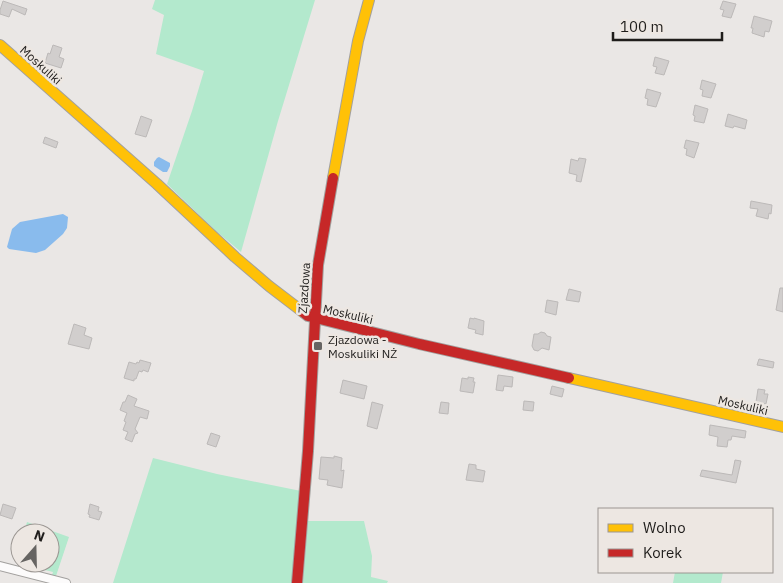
<svg xmlns="http://www.w3.org/2000/svg" width="783" height="583" font-family="'IBM Plex Sans',sans-serif">
<style>
.green{fill:#b3e9cd}
.water{fill:#89bbed}
.building{fill:#d1cecd;stroke:#bcb9b8}
.lines{fill:none;stroke-linecap:round;stroke-linejoin:round}
.street-casing{stroke:#a2a09e;stroke-width:10}
.slow-casing{stroke:#a2a09e;stroke-width:12}
.jam-casing{stroke:#a2a09e;stroke-width:12}
.street{stroke:#fcfbfb;stroke-width:8}
.slow{stroke:#ffc107;stroke-width:10}
.jam{stroke:#c62828;stroke-width:10}
.poi-dot{fill:#666462;stroke:#ede7e2;stroke-width:2}
.labels{text-anchor:middle;dominant-baseline:central;stroke-width:5;stroke-linejoin:round;paint-order:stroke}
.street-label{font-size:12px;fill:#1f1d1b;stroke:#ede7e2}
.poi-label{font-size:12px;fill:#1f1d1b;stroke:#ede7e2;text-anchor:start}
</style>
<rect width="100%" height="100%" fill="#eae7e5"/>
<g class="green">
<path d="M155,0H315L278,121L241,252L216,231L167,184L192,111L204,71L156,54L164,15L152,9Z"/>
<path d="M153,458L217,474L301,491L293,583H113Z"/>
<path d="M308,521H364L372,556L371,577L388,581L387,583H303Z"/>
<path d="M27,522L69,537L56,576L52,575L53,572L37,568V565L32,563V566L16,562L20,547V563H50V533H24Z"/>
<path d="M675,572H723L721,583H673Z"/>
</g>
<g class="water">
<path d="M159,157L170,163V166L167,172H163L154,166V162L157,158Z"/>
<path d="M63,214L68,217L67,228L63,234L45,250L36,253L9,249L7,247L12,229L20,222Z"/>
</g>
<g class="building">
<path d="M3,1L27,9L25,15L12,9L9,17L0,14V10Z"/>
<path d="M723,1L736,4L731,18L722,16L724,10L720,9Z"/>
<path d="M754,16L772,21L769,32L765,31L764,37L752,33L753,28H751Z"/>
<path d="M53,45L62,48L59,57L64,59L61,68L45,63L48,53L50,54Z"/>
<path d="M655,57L669,61L664,75L655,73L657,67L653,66Z"/>
<path d="M702,80L716,84L711,98L702,96L703,90L700,89Z"/>
<path d="M647,89L661,93L656,107L647,105L648,99L645,98Z"/>
<path d="M695,105L708,109L704,123L694,121L695,116L693,115Z"/>
<path d="M728,114L747,120L745,129L734,126L733,128L725,126Z"/>
<path d="M141,116L152,120L146,137L135,134Z"/>
<path d="M45,137L58,142L56,148L43,143Z"/>
<path d="M686,140L699,143L694,158L686,155L687,149L684,148Z"/>
<path d="M579,158L586,159L581,182L576,181L577,175L569,173L571,159L578,161Z"/>
<path d="M751,201L772,205L771,214L769,213L768,219L756,216L758,209L750,208Z"/>
<path d="M780,288H783V312L776,310Z"/>
<path d="M569,289L581,292L579,302L566,300Z"/>
<path d="M547,300L558,302L556,315L545,312Z"/>
<path d="M470,318L474,319V318L484,321L483,335L475,333L476,330L468,328Z"/>
<path d="M74,324L86,328L84,335L92,338L89,349L68,344Z"/>
<path d="M541,332L545,333L547,336L551,337L549,350L542,348L538,351L534,350L532,346L534,334H538Z"/>
<path d="M759,359L774,362L773,368L757,365Z"/>
<path d="M140,360L151,363L148,372L143,370L142,372L139,371L136,379H134V381L124,378L129,362L136,364L137,362L139,363Z"/>
<path d="M498,375L513,377L512,387L504,386L503,391L496,390Z"/>
<path d="M468,377L474,378L473,382H475L473,393L460,391L462,378L468,379Z"/>
<path d="M343,380L367,386L364,399L340,393Z"/>
<path d="M552,386L564,389L562,397L550,394Z"/>
<path d="M758,389L765,390L764,394H768L766,404L756,402Z"/>
<path d="M128,395L137,399L134,406L149,411L147,419L140,417L135,429L138,433L135,434L132,442L125,439L128,432L123,430L126,422L124,421L127,413L120,410L123,402H125Z"/>
<path d="M524,401L534,402L533,411L523,410Z"/>
<path d="M372,402L383,405L377,429L367,426Z"/>
<path d="M441,402L449,403L448,414L439,413Z"/>
<path d="M710,425L746,431L745,438L732,436L731,440H728L727,447L717,446L718,437L709,435Z"/>
<path d="M211,433L220,436L216,447L207,444Z"/>
<path d="M334,456L342,458L341,471L344,470L342,488L327,485L328,480L319,479L321,457L334,458Z"/>
<path d="M735,460L741,461L736,483L700,476L702,470L732,475Z"/>
<path d="M469,464L476,465V469L485,471L483,482L466,480Z"/>
<path d="M3,504L16,508L12,519L0,515Z"/>
<path d="M90,504L99,507L98,511L102,512L99,520L89,517L90,515L88,514Z"/>
</g>
<g class="lines">
<g class="street-casing">
<path id="street" d="M0,566L66,583"/>
</g>
<g class="slow-casing">
<g id="slow">
<path d="M0,45L157,184L235,257L269,286L303,312"/>
<path d="M333,178L358,41L369,0"/>
<path d="M569,378L783,427"/>
</g>
</g>
<g class="jam-casing">
<g id="jam">
<path d="M303,312L308,316L419,344L569,378"/>
<path d="M297,583L308,451L318,265L333,178"/>
</g>
</g>
<use href="#street" class="street"/>
<use href="#slow" class="slow"/>
<use href="#jam" class="jam"/>
</g>
<rect class="poi-dot" x="313" y="341" width="10" height="10" rx="2.5"/>
<g class="labels">
<g class="street-label">
<text transform="translate(41 65) rotate(42)">Moskuliki</text>
<text transform="translate(304 288) rotate(-86)">Zjazdowa</text>
<text transform="translate(348 314) rotate(13)">Moskuliki</text>
<text transform="translate(743 405) rotate(13)">Moskuliki</text>
</g>
<g class="poi-label">
<text x="328" y="339">Zjazdowa -<tspan x="328" dy="14">Moskuliki NŻ</tspan></text>
</g>
</g>
<rect x="598" y="508" width="175" height="65" fill="#ede7e2" stroke="#9b9692"/>
<rect x="608" y="524" width="25" height="8" fill="#ffc107" stroke="#9b9692"/>
<text x="643" y="533" font-size="15" fill="#1f1d1b">Wolno</text>
<rect x="608" y="549" width="25" height="8" fill="#c62828" stroke="#9b9692"/>
<text x="643" y="558" font-size="15" fill="#1f1d1b">Korek</text>
<g transform="translate(35 548) rotate(20)"><circle r="24" fill="#ede7e2" stroke="#9b9692"/>
<path d="M0-4L9 19L0 12L-9 19Z" fill="#666462"/>
<text y="-8" font-size="14" font-weight="bold" text-anchor="middle" fill="#1f1d1b">N</text>
</g>
<path d="M613 32v8h109v-8" fill="none" stroke="#1f1d1b" stroke-width="2.5"/>
<text x="620" y="32" font-size="15" fill="#1f1d1b" stroke="#ede7e2" stroke-width="4" paint-order="stroke">100 m</text>
</svg>
